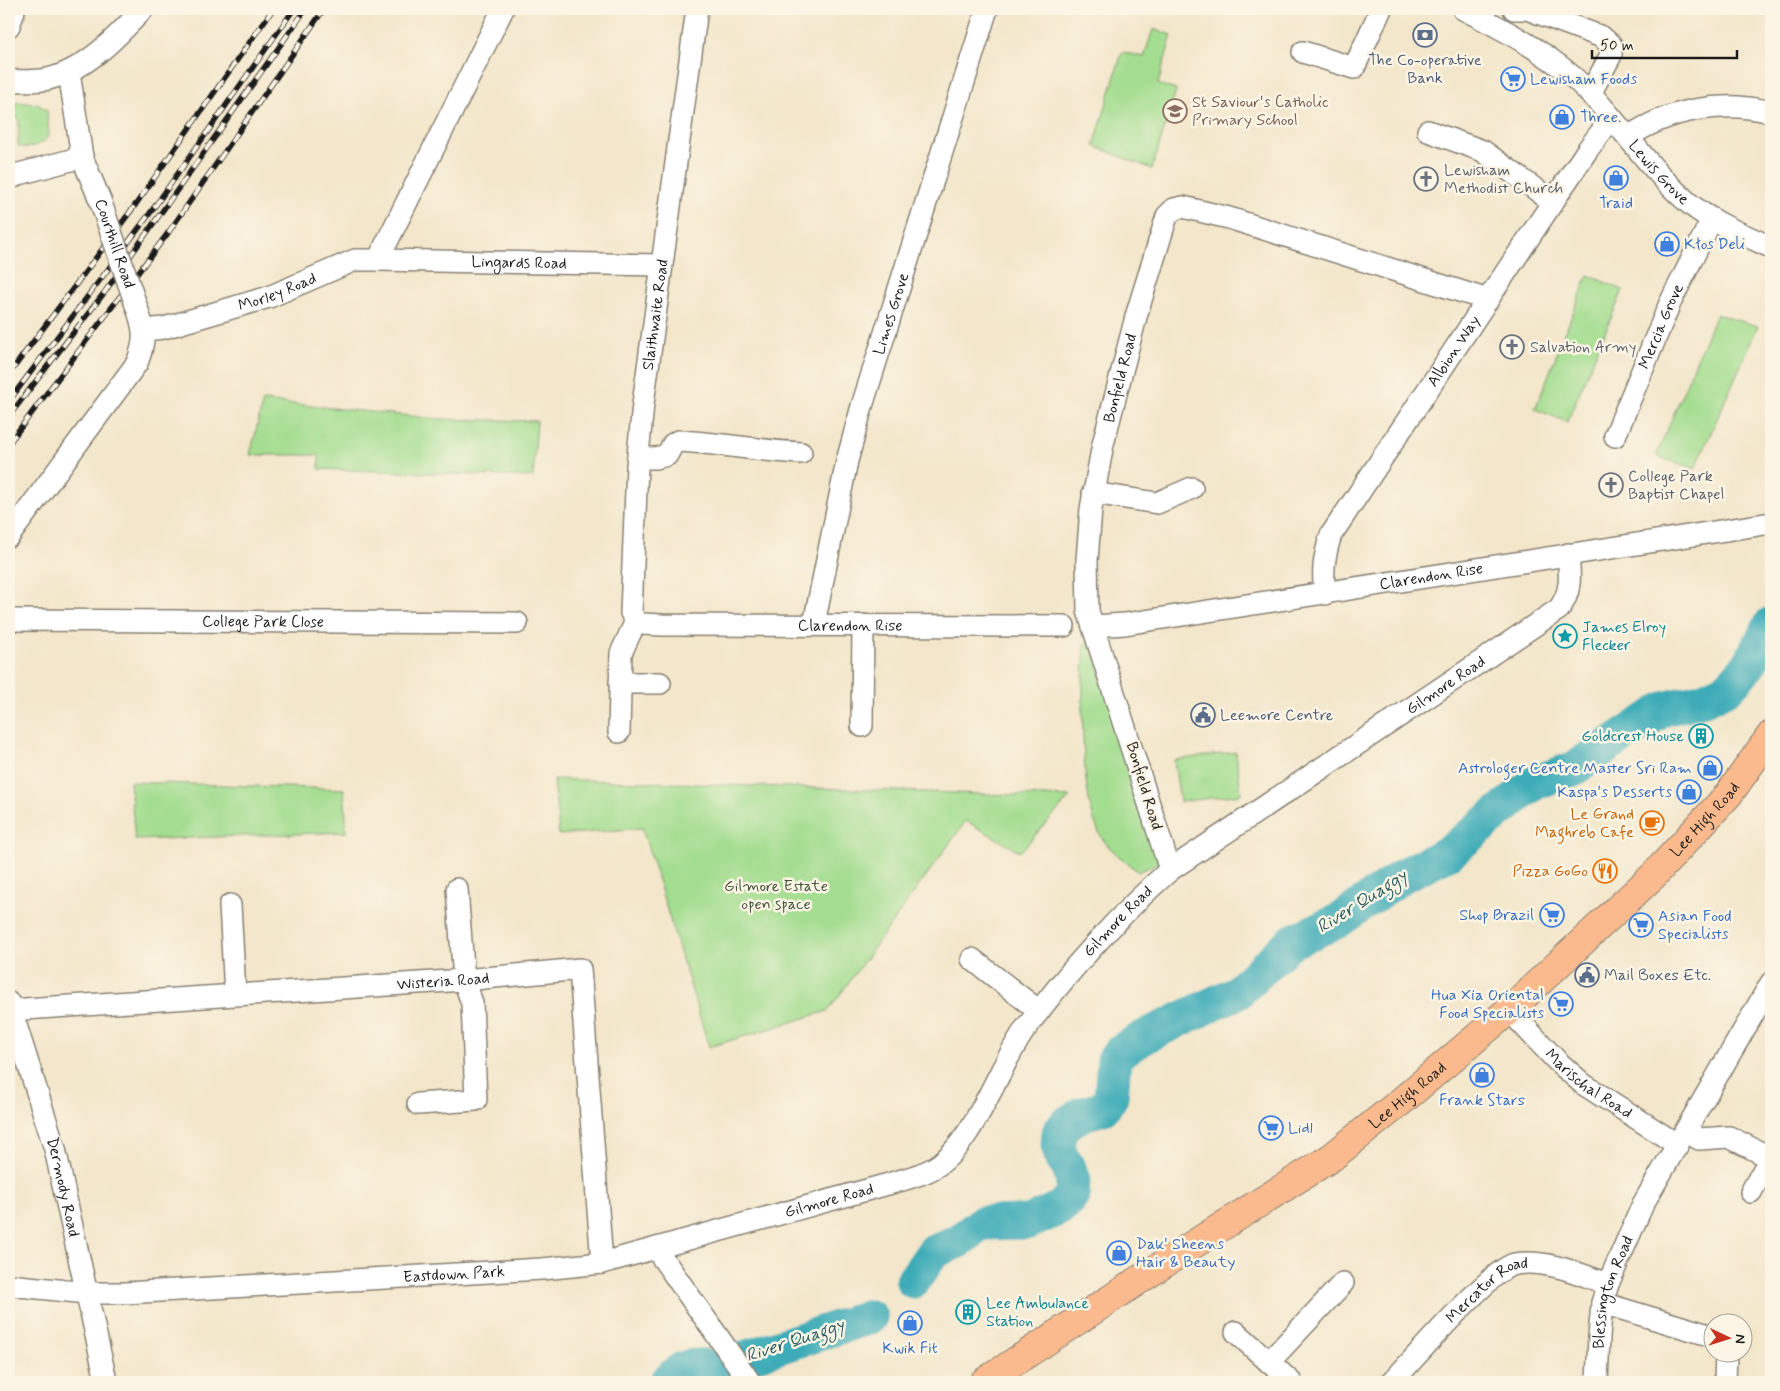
<svg xmlns="http://www.w3.org/2000/svg" width="1780" height="1391" font-family="Mynerve,sans-serif">
<style>
.green{fill:#a3dd8f;stroke:#607c56}
.lines{fill:none;stroke-linecap:round;stroke-linejoin:round}
.river{stroke:#3cacb8;stroke-width:35}
.minor-casing{stroke:#888173;stroke-width:24}
.highway-casing{stroke:#888173;stroke-width:30}
.minor{stroke:#fff;stroke-width:21}
.highway{stroke:#fbba8d;stroke-width:28}
.rail-casing{stroke:#1c1c1c;stroke-width:5.5}
.rail{stroke:#fcf5e5;stroke-width:4;stroke-dasharray:11;stroke-linecap:butt}
.minor-bridge-casing{stroke:#888173;stroke-width:24;stroke-linecap:butt}
.minor-bridge{stroke:#fff;stroke-width:21}
.labels{text-anchor:middle;dominant-baseline:central;stroke-width:5;stroke-linejoin:round;paint-order:stroke}
.service-label{font-size:16px;fill:#4e5e75;stroke:#fcf5e5;text-anchor:start}
.shop-label{font-size:16px;fill:#366cbe;stroke:#fcf5e5;text-anchor:start}
.education-label{font-size:16px;fill:#785e54;stroke:#fcf5e5;text-anchor:start}
.worship-label{font-size:16px;fill:#5b616d;stroke:#fcf5e5;text-anchor:start}
.street-label{font-size:16px;fill:#1c1c1c;stroke:#fcf5e5}
.culture-label{font-size:16px;fill:#0d838f;stroke:#fcf5e5;text-anchor:start}
.food-label{font-size:16px;fill:#c56008;stroke:#fcf5e5;text-anchor:end}
.park-label{font-size:16px;fill:#44563e;stroke:#fcf5e5}
.water-label{font-size:18px;font-style:italic;fill:#2a5d62;stroke:#fcf5e5}
</style>
<rect width="100%" height="100%" fill="#fcf5e5"/>
<filter id="ink" filterUnits="userSpaceOnUse"><feTurbulence type="fractalNoise" baseFrequency=".02" numOctaves="2"/><feDisplacementMap in="SourceGraphic" scale="10" xChannelSelector="R" yChannelSelector="G"/><feConvolveMatrix kernelMatrix="1 2 1 2 8 2 1 2 1" color-interpolation-filters="sRGB"/></filter>
<filter id="wash" filterUnits="userSpaceOnUse"><feTurbulence type="fractalNoise" baseFrequency=".0096" numOctaves="4" result="noise"/><feDisplacementMap in="SourceGraphic" scale="20" xChannelSelector="R" yChannelSelector="G"/><feGaussianBlur stdDeviation="1.12" result="paint"/><feColorMatrix in="noise" values="0 0 0 0 0 0 0 0 0 0 0 0 0 0 0 0 0 1.4 0 .05"/><feComposite in="paint" operator="in"/></filter>
<g filter="url(#wash)">
<rect width="100%" height="100%" fill="#f3e6ca"/>
<g class="green">
<path d="M1153,29L1172,35L1158,84L1176,90L1152,169L1094,146L1122,52L1144,57Z"/>
<path d="M16,102L38,104L47,110L49,135C44,145 27,151 18,145L19,121L12,108Z"/>
<path d="M1588,275L1623,290L1567,422L1535,409Z"/>
<path d="M1716,314L1758,326L1695,469L1656,456Z"/>
<path d="M263,401L440,419L537,421L533,477L319,469V455H250Z"/>
<path d="M1090,640L1160,862L1138,872C1127,862 1110,851 1102,838C1077,796 1083,693 1084,644Z"/>
<path d="M1236,752L1241,794L1180,802L1174,760Z"/>
<path d="M554,779L1070,797L1020,852L966,821L828,1011L709,1047L642,828L559,835Z"/>
<path d="M130,782L344,789L347,832L135,840Z"/>
</g>
<g class="lines">
<g class="river">
<path d="M913,1281L934,1251L959,1241L982,1223L1029,1222L1062,1207L1072,1195L1073,1181L1069,1168L1062,1158L1058,1145L1059,1133L1067,1123L1083,1114L1103,1108L1111,1097L1114,1060L1121,1051L1148,1035L1238,992L1291,942L1338,921L1404,875L1450,852L1534,783L1573,769L1664,709L1704,699L1728,688L1749,665L1771,624"/>
<path d="M667,1382C683,1363 693,1365 717,1367L870,1317"/>
</g>
</g>
</g>
<g filter="url(#ink)">
<g class="lines">
<g class="minor-casing">
<g id="minor">
<path id="s1" d="M1463,9C1501,28 1541,49 1573,77C1616,115 1646,168 1691,205C1714,223 1744,235 1771,247"/>
<path d="M1514,9H1527L1602,37L1611,45V55L1590,94"/>
<path d="M9,26L14,11"/>
<path d="M1303,52L1354,68L1381,9"/>
<path d="M69,72L82,157L100,200"/>
<path d="M9,81C21,80 36,82 48,79C86,70 117,37 143,9"/>
<path d="M1428,131L1483,151L1553,202"/>
<path d="M1628,137C1670,109 1722,100 1771,112"/>
<path d="M9,179L19,174L82,157"/>
<path id="s2" d="M378,260L661,265"/>
<path id="s3" d="M144,330L164,328L269,297L355,260H378L503,9"/>
<path id="s4" d="M1615,436L1670,303L1712,219"/>
<path d="M638,458H656L667,455L673,444L678,441C719,443 760,451 801,453"/>
<path d="M1093,493L1157,503L1192,488"/>
<path d="M9,536L137,363C147,338 144,327 135,302"/>
<path id="s5" d="M1325,594C1322,572 1324,556 1331,535L1588,149L1612,118"/>
<path id="s6" d="M9,620L517,623"/>
<path id="s7" d="M636,621L631,613L637,466L643,404L697,9"/>
<path id="s8" d="M636,621L641,624L663,625L1064,626"/>
<path id="s9" d="M814,624L847,461L862,406L987,9"/>
<path id="s10" d="M1093,626L1125,624L1771,523"/>
<path d="M620,683H660"/>
<path d="M862,726L863,625"/>
<path d="M619,732L621,653L636,621"/>
<path id="s11" d="M1170,870L1088,611L1087,560L1091,509L1103,444L1137,313L1167,216L1174,209L1183,207L1229,218L1488,300"/>
<path d="M230,905L235,994"/>
<path d="M972,959L1039,1011"/>
<path id="s12" d="M9,1003L55,1149L105,1376"/>
<path id="s13" d="M9,1010L464,980L580,969L602,1263"/>
<path id="s14" d="M1509,1010L1557,1061L1583,1084L1678,1145"/>
<path d="M418,1104L476,1100L472,1003L464,980L457,889"/>
<path d="M1686,1131L1699,1139L1729,1137L1771,1158"/>
<path d="M1751,1192L1770,1158"/>
<path d="M656,1249L750,1382"/>
<path id="s15" d="M9,1285L87,1293H125L542,1269L602,1263L892,1183C905,1179 919,1176 932,1169C974,1146 998,1066 1026,1028C1066,974 1120,914 1170,870L1559,609C1572,591 1570,576 1568,554"/>
<path d="M1602,1303L1712,1336"/>
<path d="M1236,1332L1291,1382"/>
<path d="M1269,1362L1343,1283"/>
<path id="s16" d="M1392,1382C1412,1361 1493,1267 1515,1264C1547,1259 1579,1274 1608,1284"/>
<path id="s17" d="M1597,1382L1599,1337L1602,1303L1608,1284L1643,1204L1771,983"/>
<path d="M1725,1382L1726,1354"/>
</g>
</g>
<g class="highway-casing">
<g id="highway">
<path id="s18" d="M984,1382L1191,1246L1332,1157L1398,1104L1509,1010L1654,875L1729,794L1771,735"/>
</g>
</g>
<use href="#minor" class="minor"/>
<use href="#highway" class="highway"/>
<g class="rail-casing">
<g id="rail">
<path d="M9,374L136,204L273,9"/>
<path d="M9,401L148,216L294,9"/>
<path d="M9,416L104,293L306,9"/>
<path d="M9,443L168,233L324,9"/>
</g>
</g>
<use href="#rail" class="rail"/>
<g class="minor-bridge-casing">
<g id="minor-bridge">
<path id="s19" d="M100,200L135,302"/>
</g>
</g>
<use href="#minor-bridge" class="minor-bridge"/>
</g>
</g>
<defs>
<g id="bank-ring" transform="scale(1.25)"><circle r="9.5" fill="#fcf5e5" stroke="#5c6f8a" stroke-width="1.5"/><path d="M-6-4H6V4H-6ZM0-2.3a2.3 2.3 0 1 0 0 4.6a2.3 2.3 0 1 0 0-4.6Z" fill="#5c6f8a"/></g>
<g id="supermarket-ring" transform="scale(1.25)"><circle r="9.5" fill="#fcf5e5" stroke="#3f7fe0" stroke-width="1.5"/><path d="M-6-5.5h2.5l.6 2H6L4.5 2H-2.5L-4.4-4H-6ZM-1.5 3.2a1.3 1.3 0 1 0 .1 0ZM3 3.2a1.3 1.3 0 1 0 .1 0Z" fill="#3f7fe0"/></g>
<g id="school-ring" transform="scale(1.25)"><circle r="9.5" fill="#fcf5e5" stroke="#8d6e63" stroke-width="1.5"/><path d="M0-5L7-2L0 1L-7-2ZM-4 1L0 2.5L4 1V4Q0 6-4 4Z" fill="#8d6e63"/></g>
<g id="shop-ring" transform="scale(1.25)"><circle r="9.5" fill="#fcf5e5" stroke="#3f7fe0" stroke-width="1.5"/><path d="M-5-2.5h2.3a2.7 3.5 0 0 1 5.4 0H5L5.5 6h-11ZM-1.5-2.5h3a1.5 2.3 0 0 0-3 0Z" fill="#3f7fe0"/></g>
<g id="church-ring" transform="scale(1.25)"><circle r="9.5" fill="#fcf5e5" stroke="#6b7280" stroke-width="1.5"/><path d="M-1.2-6h2.4v3.5h3.3v2.4h-3.3V6h-2.4V-.1h-3.3v-2.4h3.3Z" fill="#6b7280"/></g>
<g id="sight-ring" transform="scale(1.25)"><circle r="9.5" fill="#fcf5e5" stroke="#0f9aa8" stroke-width="1.5"/><path d="M0-6L1.8-2.2L6-1.7L2.9 1.2L3.7 5.4L0 3.3L-3.7 5.4L-2.9 1.2L-6-1.7L-1.8-2.2Z" fill="#0f9aa8"/></g>
<g id="civic-ring" transform="scale(1.25)"><circle r="9.5" fill="#fcf5e5" stroke="#5c6f8a" stroke-width="1.5"/><path d="M-.6-6.5H3V-4.5H.6V-3L4-1V1h2V6H-6V1h2V-1L-.6-3ZM-1.2 2.5V6h2.4V2.5Z" fill="#5c6f8a"/></g>
<g id="building-ring" transform="scale(1.25)"><circle r="9.5" fill="#fcf5e5" stroke="#0f9aa8" stroke-width="1.5"/><path d="M-4-6H4V6H1V3H-1V6H-4ZM-2.5-4.3h1.7v1.8h-1.7ZM.8-4.3h1.7v1.8H.8ZM-2.5-1h1.7V.8h-1.7ZM.8-1h1.7V.8H.8Z" fill="#0f9aa8"/></g>
<g id="cafe-ring" transform="scale(1.25)"><circle r="9.5" fill="#fcf5e5" stroke="#e8710a" stroke-width="1.5"/><path d="M-5.5-4.5H6V0H3Q3 3.5 0 3.5H-2.5Q-5.5 3.5-5.5 0ZM3-3.2v2h1.7v-2ZM-6 4.5H4V6H-6Z" fill="#e8710a"/></g>
<g id="restaurant-ring" transform="scale(1.25)"><circle r="9.5" fill="#fcf5e5" stroke="#e8710a" stroke-width="1.5"/><path d="M-5-6h1v4h1v-4h1v4h1v-4h1v5L-1.5 .5V6h-2V.5L-5-1ZM5-6V6H3V1.5H1.5Q1.5-4 5-6Z" fill="#e8710a"/></g>
</defs>
<g fill-rule="evenodd">
<use href="#bank-ring" x="1425" y="35"/>
<use href="#supermarket-ring" x="1513" y="79"/>
<use href="#school-ring" x="1175" y="111"/>
<use href="#shop-ring" x="1562" y="117"/>
<use href="#shop-ring" x="1616" y="178"/>
<use href="#church-ring" x="1426" y="179"/>
<use href="#shop-ring" x="1667" y="244"/>
<use href="#church-ring" x="1512" y="347"/>
<use href="#church-ring" x="1611" y="485"/>
<use href="#sight-ring" x="1565" y="636"/>
<use href="#civic-ring" x="1203" y="715"/>
<use href="#building-ring" x="1701" y="736"/>
<use href="#shop-ring" x="1710" y="768"/>
<use href="#shop-ring" x="1689" y="792"/>
<use href="#cafe-ring" x="1652" y="823"/>
<use href="#restaurant-ring" x="1605" y="871"/>
<use href="#supermarket-ring" x="1552" y="915"/>
<use href="#supermarket-ring" x="1641" y="925"/>
<use href="#civic-ring" x="1587" y="975"/>
<use href="#supermarket-ring" x="1561" y="1004"/>
<use href="#shop-ring" x="1482" y="1075"/>
<use href="#supermarket-ring" x="1271" y="1128"/>
<use href="#shop-ring" x="1119" y="1253"/>
<use href="#building-ring" x="968" y="1312"/>
<use href="#shop-ring" x="910" y="1323"/>
</g>
<g class="labels">
<g class="service-label">
<text x="1425" y="60" text-anchor="middle">The Co-operative<tspan x="1425" dy="18">Bank</tspan></text>
<text x="1220" y="715">Leemore Centre</text>
<text x="1604" y="975">Mail Boxes Etc.</text>
</g>
<g class="shop-label">
<text x="1530" y="79">Lewisham Foods</text>
<text x="1580" y="117">Three.</text>
<text x="1616" y="203" text-anchor="middle">Traid</text>
<text x="1684" y="244">Kłos Deli</text>
<text x="1692" y="768" text-anchor="end">Astrologer Centre Master Sri Ram</text>
<text x="1672" y="792" text-anchor="end">Kaspa's Desserts</text>
<text x="1534" y="915" text-anchor="end">Shop Brazil</text>
<text x="1658" y="916">Asian Food<tspan x="1658" dy="18">Specialists</tspan></text>
<text x="1544" y="995" text-anchor="end">Hua Xia Oriental<tspan x="1544" dy="18">Food Specialists</tspan></text>
<text x="1482" y="1100" text-anchor="middle">Frank Stars</text>
<text x="1288" y="1128">Lidl</text>
<text x="1136" y="1244">Dak' Sheens<tspan x="1136" dy="18">Hair &amp; Beauty</tspan></text>
<text x="910" y="1348" text-anchor="middle">Kwik Fit</text>
</g>
<g class="education-label">
<text x="1192" y="102">St Saviour's Catholic<tspan x="1192" dy="18">Primary School</tspan></text>
</g>
<g class="worship-label">
<text x="1444" y="170">Lewisham<tspan x="1444" dy="18">Methodist Church</tspan></text>
<text x="1530" y="347">Salvation Army</text>
<text x="1628" y="476">College Park<tspan x="1628" dy="18">Baptist Chapel</tspan></text>
</g>
<g class="street-label">
<text stroke="none"><textPath href="#s1" startOffset="258">Lewis Grove</textPath></text>
<text stroke="none"><textPath href="#s19" startOffset="46">Courthill Road</textPath></text>
<text stroke="none"><textPath href="#s2" startOffset="141">Lingards Road</textPath></text>
<text stroke="none"><textPath href="#s3" startOffset="139">Morley Road</textPath></text>
<text stroke="none"><textPath href="#s7" startOffset="309">Slaithwaite Road</textPath></text>
<text stroke="none"><textPath href="#s9" startOffset="320">Limes Grove</textPath></text>
<text stroke="none"><textPath href="#s4" startOffset="119">Mercia Grove</textPath></text>
<text stroke="none"><textPath href="#s5" startOffset="281">Albion Way</textPath></text>
<text stroke="none"><textPath href="#s11" startOffset="508">Bonfield Road</textPath></text>
<text stroke="none"><textPath href="#s10" startOffset="342">Clarendon Rise</textPath></text>
<text stroke="none"><textPath href="#s6" startOffset="254">College Park Close</textPath></text>
<text stroke="none"><textPath href="#s8" startOffset="215">Clarendon Rise</textPath></text>
<text stroke="none"><textPath href="#s15" startOffset="1655">Gilmore Road</textPath></text>
<text transform="translate(1144 786) rotate(73)">Bonfield Road</text>
<text stroke="none"><textPath href="#s18" startOffset="918">Lee High Road</textPath></text>
<text stroke="none"><textPath href="#s15" startOffset="1250">Gilmore Road</textPath></text>
<text stroke="none"><textPath href="#s13" startOffset="435">Wisteria Road</textPath></text>
<text stroke="none"><textPath href="#s14" startOffset="109">Marischal Road</textPath></text>
<text stroke="none"><textPath href="#s18" startOffset="512">Lee High Road</textPath></text>
<text stroke="none"><textPath href="#s12" startOffset="192">Dermody Road</textPath></text>
<text stroke="none"><textPath href="#s15" startOffset="830">Gilmore Road</textPath></text>
<text stroke="none"><textPath href="#s15" startOffset="446">Eastdown Park</textPath></text>
<text stroke="none"><textPath href="#s17" startOffset="92">Blessington Road</textPath></text>
<text stroke="none"><textPath href="#s16" startOffset="134">Mercator Road</textPath></text>
</g>
<g class="culture-label">
<text x="1582" y="627">James Elroy<tspan x="1582" dy="18">Flecker</tspan></text>
<text x="1684" y="736" text-anchor="end">Goldcrest House</text>
<text x="986" y="1303">Lee Ambulance<tspan x="986" dy="18">Station</tspan></text>
</g>
<g class="food-label">
<text x="1634" y="814">Le Grand<tspan x="1634" dy="18">Maghreb Cafe</tspan></text>
<text x="1588" y="871">Pizza GoGo</text>
</g>
<g class="park-label">
<text x="776" y="886">Gilmore Estate<tspan x="776" dy="18">open space</tspan></text>
</g>
<g class="water-label">
<text transform="translate(1362 902) rotate(-32)">River Quaggy</text>
<text transform="translate(795 1341) rotate(-18)">River Quaggy</text>
</g>
</g>
<rect width="1780" height="1391" fill="none" stroke="#fcf5e5" stroke-width="30"/>
<g transform="translate(1728 1338) rotate(94)"><circle r="24" fill="#fcf5e5" stroke="#a29e95"/>
<path d="M0-4L9 19L0 12L-9 19Z" fill="#c8321e"/>
<text y="-8" font-size="14" font-weight="bold" text-anchor="middle" fill="#1c1c1c">N</text>
</g>
<path d="M1592 50v8h145v-8" fill="none" stroke="#1c1c1c" stroke-width="2.5"/>
<text x="1600" y="50" font-size="15" fill="#1c1c1c" stroke="#fcf5e5" stroke-width="4" paint-order="stroke">50 m</text>
</svg>
